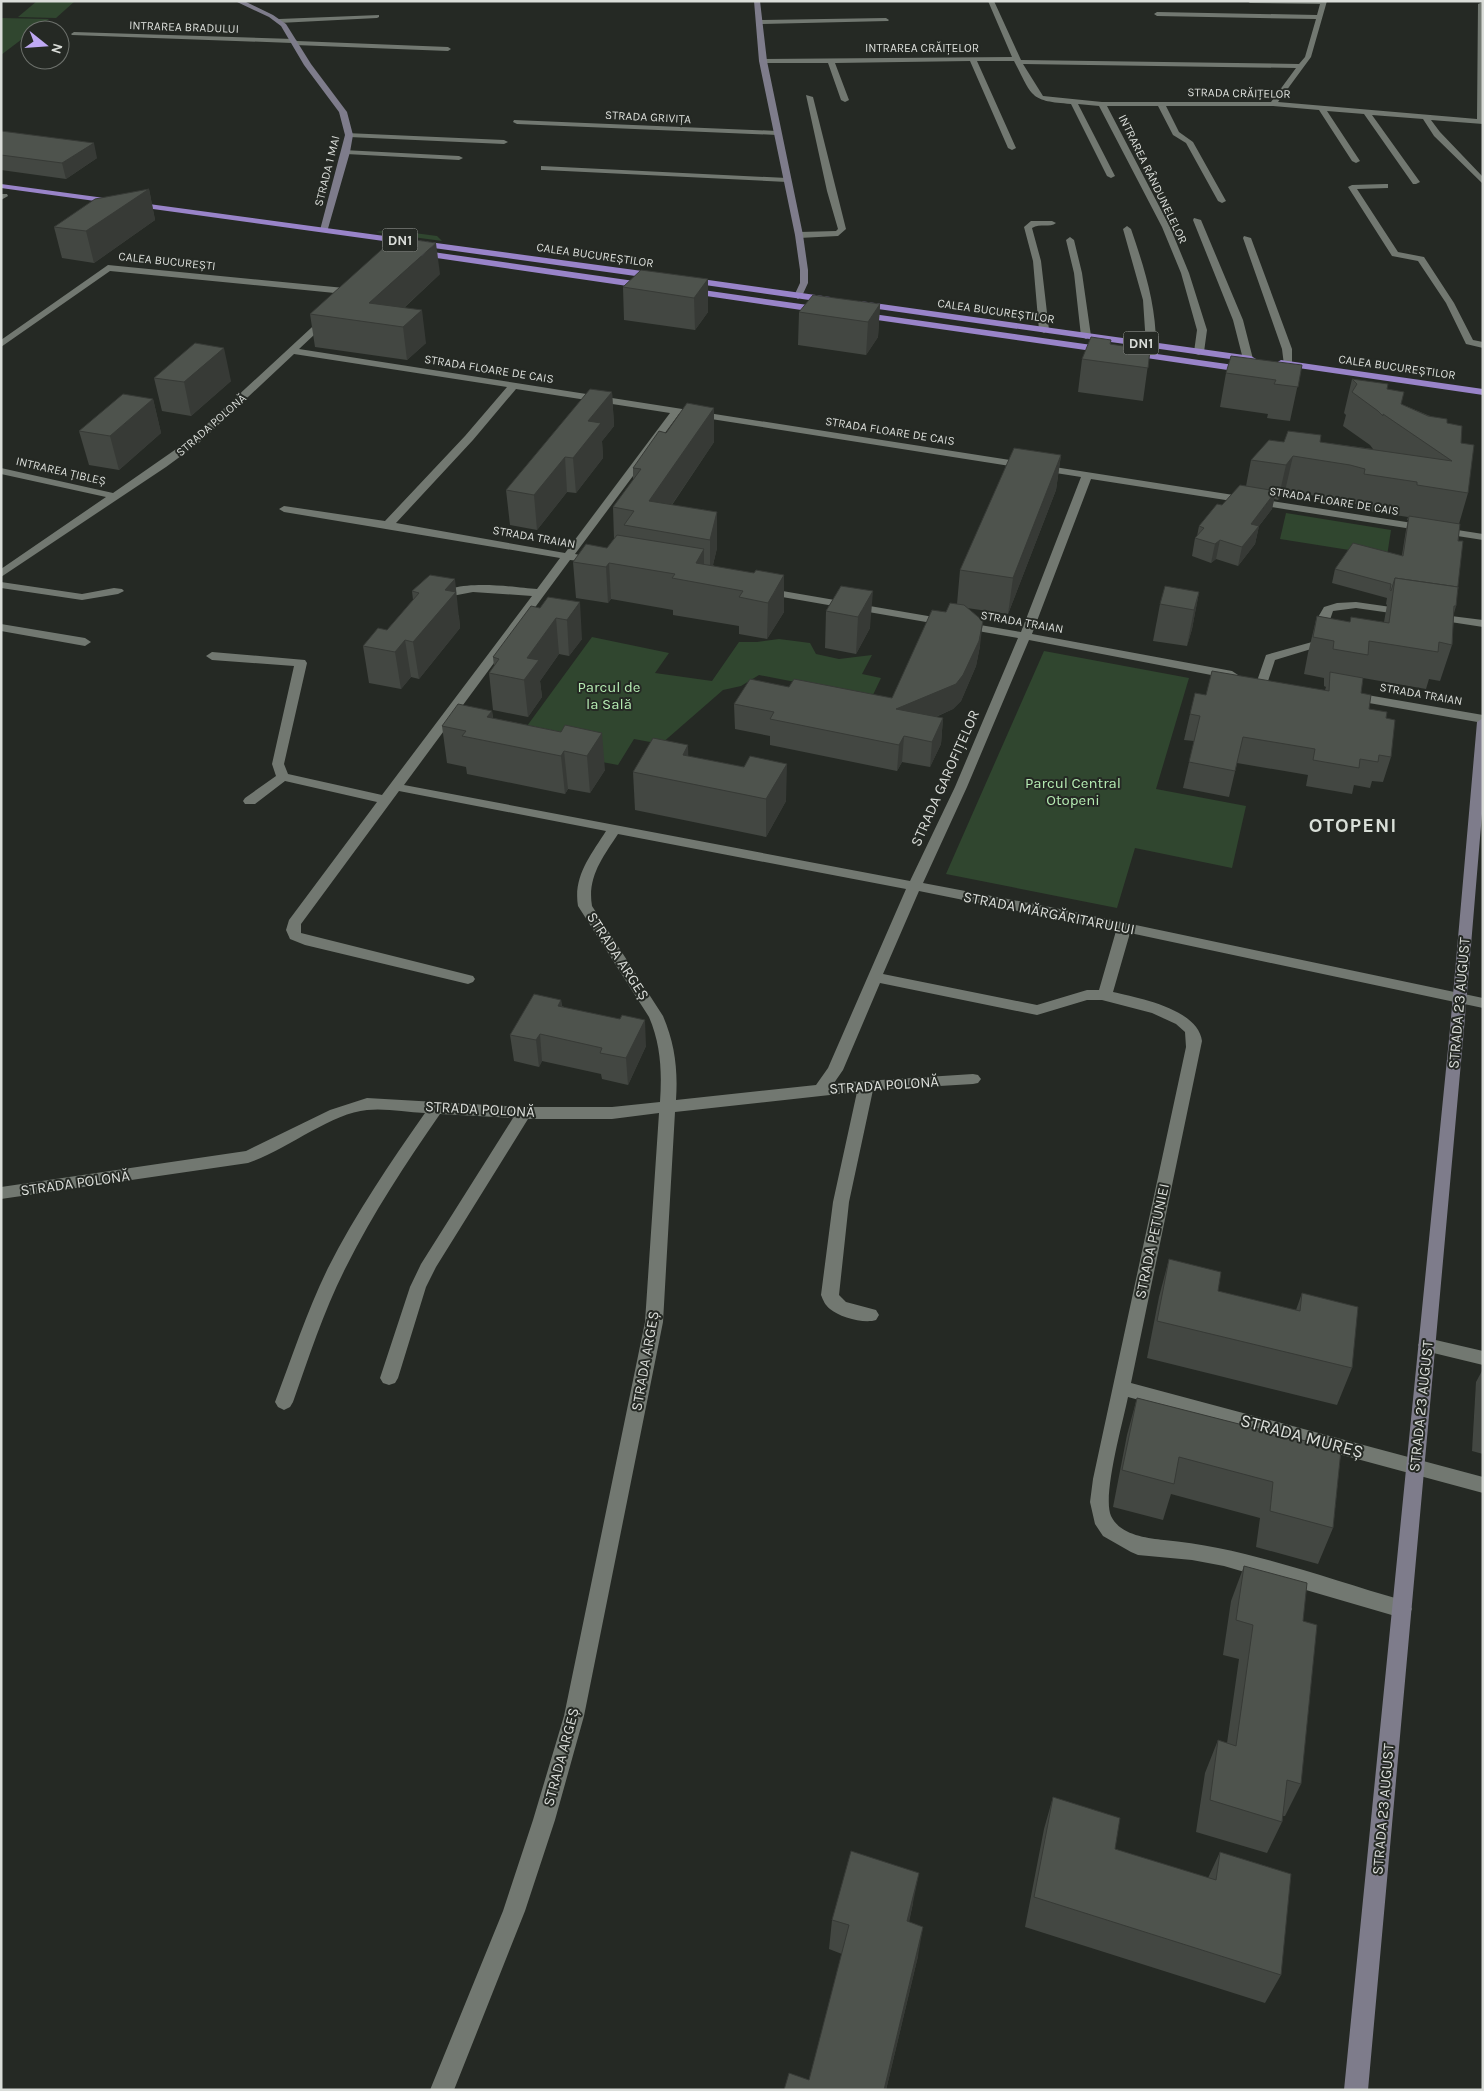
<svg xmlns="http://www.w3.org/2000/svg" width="1484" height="2091" font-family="Karla,sans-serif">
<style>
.green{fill:#30462f}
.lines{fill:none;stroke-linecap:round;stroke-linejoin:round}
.street{fill:#727871;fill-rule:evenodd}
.secondary{fill:#7e7c8b;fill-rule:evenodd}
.highway{fill:#9984c9;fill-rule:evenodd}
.wall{fill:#434742}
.shaded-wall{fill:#373a36}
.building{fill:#4e534d;stroke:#373a36}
.labels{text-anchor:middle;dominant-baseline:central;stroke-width:4;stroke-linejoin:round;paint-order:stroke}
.far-street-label{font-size:12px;fill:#daddd9;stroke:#252924}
.shield{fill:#252924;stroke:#a4a7a3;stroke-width:1}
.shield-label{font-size:14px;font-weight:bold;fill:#daddd9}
.park-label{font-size:15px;fill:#b5ebb2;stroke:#252924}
.street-label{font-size:15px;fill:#daddd9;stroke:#252924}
.near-street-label{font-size:18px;fill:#daddd9;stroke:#252924}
.district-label{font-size:20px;font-weight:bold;letter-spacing:1px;fill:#d9dfd8;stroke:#252924}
</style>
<rect width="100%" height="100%" fill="#252924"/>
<g class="green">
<path d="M37,1H75L56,18L18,17Z"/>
<path d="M1,18L49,19L34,30H30V33L1,55Z"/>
<path d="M392,230L437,236L442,241L376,232Z"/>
<path d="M1286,513L1391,530L1387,556L1280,539Z"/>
<path d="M592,637L669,653L655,673L712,681L739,642H757L779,639L810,643L816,654L839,659L872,655L862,674L881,678L872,697L759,675L741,686L723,690L661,744L634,739L618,765L586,759L508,752Z"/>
<path d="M1044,651L1189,678L1156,789L1246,806L1232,868L1135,848L1117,908L946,874Z"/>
</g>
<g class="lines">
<g class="street">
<path d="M988,1H994L1021,60L1299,64L1305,57L1316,19L1157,16L1154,14L1157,12L1317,15L1320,4L1250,3L1247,1H1327L1311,57L1278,102L1477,119L1478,4L1483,2V124L1431,120L1440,132L1483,177V184L1434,136L1423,119L1372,115L1420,182L1416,184H1413L1364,114L1327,111L1360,161L1356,163L1352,161L1319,110L1273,106H1166L1179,132L1193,142L1226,201L1222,203L1218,201L1186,143L1173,135L1158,106H1107L1170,227L1189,273L1207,330L1204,352L1199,355L1196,354L1194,352L1197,330L1181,273L1162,227L1099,106L1078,104L1115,176L1111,178L1107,176L1071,104C1029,101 1033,97 1014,61H977L1016,148L1012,150L1008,148L970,61L835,63L849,100L845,102L841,100L828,63H763L759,61L763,59L1012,57ZM1023,64L1296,68L1271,102H1102L1043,96Z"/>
<path d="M379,15V17L377,18L279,23L276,21L279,19Z"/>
<path d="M886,18L889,20L888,21L759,24L756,22L759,20Z"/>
<path d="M74,32L294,39L297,41L448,47L451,49L448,51L295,45L292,43L72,35L71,34Z"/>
<path d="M806,95L813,97L846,229L838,236L799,238L795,235L799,232L836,231L838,229L827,191Z"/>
<path d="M514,120L777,131L781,133L777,135L517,124L513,122Z"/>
<path d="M346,133L504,140L508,142L504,144L349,137L345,135Z"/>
<path d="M343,150L459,156L463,158L459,160L346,154H343Z"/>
<path d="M541,166L787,178L791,180L787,182L544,170H541Z"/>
<path d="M1385,184H1388V188L1357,189L1398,252L1424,257L1454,303L1473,340L1483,342V348L1466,344L1446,303L1418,261L1392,256L1348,187L1352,185Z"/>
<path d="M1,194H7L8,196L1,200Z"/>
<path d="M1194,218L1201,220L1243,320L1253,359L1251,361L1248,362L1243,359L1233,320L1193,220Z"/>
<path d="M1031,221H1052L1056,223C1050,228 1040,223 1032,228L1041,261L1049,330L1044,333L1039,330L1033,261L1024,227Z"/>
<path d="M1127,226L1131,229C1144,267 1156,304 1156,345L1151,348L1146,345L1143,300L1123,229Z"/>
<path d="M1244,236L1251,238L1292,349V367L1289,368L1284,365L1282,349L1243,238Z"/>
<path d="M1070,237L1074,240L1082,273L1091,336L1086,339L1081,336L1074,273L1066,240Z"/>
<path d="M108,265L355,289L359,292L355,295L110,271L1,347V340Z"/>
<path d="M327,315L332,318L330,320L299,349L1483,534V540L1091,479L1032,634L1232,671L1238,675L1232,679L1029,640L967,787L923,883L1055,908L1483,998V1008L1130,933L1113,992C1139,998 1198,1009 1202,1041L1131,1383L1483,1477V1493L1128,1397C1123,1422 1102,1496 1111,1516C1120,1535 1146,1538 1164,1540C1244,1547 1325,1578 1402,1600L1409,1603L1412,1609L1409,1615L1402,1618L1224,1566L1192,1560L1138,1555L1131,1552L1103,1536L1095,1524L1090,1502L1093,1479L1186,1047L1185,1032L1176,1024L1152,1013L1102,1000H1087L1037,1015L880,983L843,1070L834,1083L973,1074L978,1075L981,1079L978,1083L973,1084L873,1090L849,1202L839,1295L846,1302L876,1310L879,1315L876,1320C864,1324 839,1317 830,1309C825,1305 823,1300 821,1295L833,1202L857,1092L675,1112L663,1322L584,1716L555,1820L525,1911L454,2090H430L503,1911L533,1820L564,1716L645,1322L659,1113L612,1119H528L436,1267L426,1287L398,1378L395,1383L389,1385L383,1383L380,1378L410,1287L421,1264L513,1118L440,1114C406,1163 373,1213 346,1267C324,1310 309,1357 293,1402L290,1407L284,1410L278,1407L275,1402C292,1357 307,1311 328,1268C356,1213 390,1163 425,1113C406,1112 385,1108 367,1110C331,1113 285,1151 248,1163L1,1199V1187L246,1151L330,1110L367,1098L524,1107H612L660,1102C662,1072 661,1045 649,1017L578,906C573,876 591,855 606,831L399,791L301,924V933L473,976L475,979L473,982L468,984L305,945L290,939L286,930L289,920L377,802L285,781L255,804H245L243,801L245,798L276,776L272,764L294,666L212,660L206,656L212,652L305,660L307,663L284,764L288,774L382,795L532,596L473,592L452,596L438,602L432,599C452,577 511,587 537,589L560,558L284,512L279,509L284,506L385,521L465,436L507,387L294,354L200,442L166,467L1,577V569L106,497L1,474V468L113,493L192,438L324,316ZM516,389L670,413L565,553L396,523L473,440ZM679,414L1081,477L1021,632L765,588L759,591L765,594L1018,638L955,787L910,881L404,785L570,560L598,563L600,561L598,559L575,554ZM618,834L906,889L828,1068L816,1085L676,1100C678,1070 675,1044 663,1016L592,906C587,877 603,857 618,834ZM919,891L1116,931L1099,990H1087L1037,1005L883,974Z"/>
<path d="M1,582L82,594L114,588L122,589L124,591L118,594L82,600L1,588Z"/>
<path d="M1356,602L1405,609L1411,612L1405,615L1356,608L1333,611L1321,646L1275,660L1267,684H1259L1257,681L1266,655L1312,642L1317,619L1324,607L1337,603Z"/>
<path d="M1435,614L1483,620V627L1431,619L1429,617L1431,615Z"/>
<path d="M1,624L85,638L91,642L85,646L1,631Z"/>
<path d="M1350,692L1483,715V723L1346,699L1344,696L1346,693Z"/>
<path d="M1427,1338L1483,1351V1365L1421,1350L1418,1345L1421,1340Z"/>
</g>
<g class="secondary">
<path d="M235,1H244L273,15L286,24L311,64L347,112L353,135L350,152L327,232L320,230L345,135L339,112L304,65L281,26L269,17Z"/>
<path d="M754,1H760L767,61L803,235L808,270V283L802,296L798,299L794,296L800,283V270L795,235L759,61Z"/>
<path d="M1483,718V802L1464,1029L1368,2090H1344L1450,1029L1477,722Z"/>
</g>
<g class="highway">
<path d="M1,184L657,273L661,276L657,279L1,188Z"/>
<path d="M419,250L648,283L652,286L648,289L416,255L415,253Z"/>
<path d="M687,277L830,297L834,300L830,303L684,282V278Z"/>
<path d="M689,288L822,307L827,310L822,313L686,293V289Z"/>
<path d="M860,301L1251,356L1256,359L1251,362L857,306L856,304Z"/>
<path d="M859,312L1106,347L1111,350L1106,353L856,317L854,315Z"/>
<path d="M1129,350L1248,367L1253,370L1248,373L1126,355L1124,353Z"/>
<path d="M1281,360L1483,389V395L1278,365L1276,363Z"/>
</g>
</g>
<g class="wall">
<path d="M1,131L97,158L66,179L1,170Z"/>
<path d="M149,189L155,220L94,263L62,258L54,227Z"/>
<path d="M440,274L404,308L426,343L407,360L315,347L310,314Z"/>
<path d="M708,279V312L695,330L624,320L623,287Z"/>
<path d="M880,304L878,337L866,355L798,345L799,312Z"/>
<path d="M1111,340V345L1150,350L1143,401L1078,392L1082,359Z"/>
<path d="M1302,365L1290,421L1267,418L1268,414L1220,407L1226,373Z"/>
<path d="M154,378L231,381L191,416L162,411Z"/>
<path d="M1352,379L1387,389L1401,404L1447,423L1461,443L1468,493L1459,524L1456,606L1454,613L1452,645L1440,681L1429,679L1426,689L1363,678L1361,693L1369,709L1386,718L1391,757L1383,782L1372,781L1370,788L1354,785L1352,794L1306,786L1308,775L1237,763L1229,797L1183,788L1194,741L1184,740L1190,714L1206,695L1325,690L1326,687L1324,686V678L1304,674L1308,653L1317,616L1350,622H1384L1387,605L1386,604L1387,598L1332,583L1335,569L1402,555L1406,530L1408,520H1407L1408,517L1355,509L1356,504L1341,500L1285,491L1278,500L1274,499L1272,509L1259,526L1255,544L1238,566L1216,559L1211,563L1192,556L1195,538L1197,536L1199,526L1222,505L1246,486L1251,460L1284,442H1320L1373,449L1370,445L1343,426L1346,415L1344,413Z"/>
<path d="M612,392L614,426L602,441L603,458L576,493L567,492L537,530L510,525L506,490Z"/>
<path d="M153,399L161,433L119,470L89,465L79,431Z"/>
<path d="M714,408V442L672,505L717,512V548L713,565L784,612L767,639L739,634V626L673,615V610L611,599L608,603L576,598L573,562L607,548L614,539L613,507L633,480V468L666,433Z"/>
<path d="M1061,455L1056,490L1008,614L967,608L980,646L976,666L961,701L953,709L936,717L943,718L941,744L930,767L902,762L897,771L770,745V736L735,729L734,704L789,687L892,698L946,612L957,604L960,570Z"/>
<path d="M430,575L459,616L460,628L419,679L411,677L401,689L369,683L363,646L387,630L413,600L412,591Z"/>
<path d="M841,586L870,628L856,654L825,648L826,611Z"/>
<path d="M1199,592L1192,629L1187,646L1153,641L1160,604Z"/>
<path d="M548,597L582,639L569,656L559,654L540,681L542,697L528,717L493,710L489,673L494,667L493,657L540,608Z"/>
<path d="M492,711L493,718L561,732L605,770L590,793L568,789L565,794L467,774L466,767L447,763L442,726Z"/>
<path d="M688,756L744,767L786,801L766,837L635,810L633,772Z"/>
<path d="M561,1000L562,1006L646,1046L628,1085L602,1079L601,1074L542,1061L539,1067L514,1061L510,1035Z"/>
<path d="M1169,1259L1218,1291L1296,1310L1302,1293L1352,1368L1337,1405L1147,1358L1159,1297Z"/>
<path d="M1483,1369V1454L1472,1451L1476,1382Z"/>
<path d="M1137,1398L1341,1450L1333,1528L1318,1564L1256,1547L1260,1518L1171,1494L1163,1520L1113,1507L1127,1435Z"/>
<path d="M1244,1566L1303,1621L1301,1784L1285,1816H1283L1282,1822L1267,1853L1196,1832L1205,1773L1218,1740L1227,1743L1239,1659L1223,1655L1231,1601Z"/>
<path d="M1053,1797L1115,1849L1208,1878L1220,1852L1281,1975L1265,2003L1025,1927L1044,1829Z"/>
<path d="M913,1903L909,1922L918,1956L886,2090H784L809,2080L842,1954L829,1949L832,1920Z"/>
</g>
<g class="shaded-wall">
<path d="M94,143L97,158L66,179L62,163Z"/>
<path d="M149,189L155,220L94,263L86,231Z"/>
<path d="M436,243L440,274L385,325L369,303Z"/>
<path d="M708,279V312L695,330L694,298Z"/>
<path d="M880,304L878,337L866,355L868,322Z"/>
<path d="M422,310L426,343L407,360L403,327Z"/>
<path d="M224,348L231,381L191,416L184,382Z"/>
<path d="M612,392L614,426L602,441L603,458L576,493L573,458L588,421Z"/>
<path d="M153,399L161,433L119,470L110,436Z"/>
<path d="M714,408V442L654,531L649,501Z"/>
<path d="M1061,455L1056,490L1008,614L1013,578Z"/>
<path d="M1293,456L1285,491L1278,500L1286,465Z"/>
<path d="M565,457L567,492L537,530L534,495Z"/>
<path d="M1276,491L1272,509L1258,527L1259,526L1255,544L1238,566L1242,547L1251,524Z"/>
<path d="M717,512V548L710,576V540Z"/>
<path d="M1220,540L1216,559L1211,563L1215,544Z"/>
<path d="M704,549V584L696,563Z"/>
<path d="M609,563L611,599L608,603L606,567Z"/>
<path d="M784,575V612L767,639L768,603Z"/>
<path d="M455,579L460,628L419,679L413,642L445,590Z"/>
<path d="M873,591L870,628L856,654L858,617Z"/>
<path d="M1199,592L1192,629L1187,646L1194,610Z"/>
<path d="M580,602L582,639L569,656L567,620Z"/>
<path d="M556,618L559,654L540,681L542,697L528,717L524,680L527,658Z"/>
<path d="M983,621L980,646L976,666L961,701L953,709L894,735L896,709Z"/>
<path d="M405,640L411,677L401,689L395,652Z"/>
<path d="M492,711L495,743L487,717Z"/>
<path d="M943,718L941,744L930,767L932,742Z"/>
<path d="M602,733L605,770L590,793L587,756Z"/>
<path d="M904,736L902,762L897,771L899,745Z"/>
<path d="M688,745L689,782L683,755Z"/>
<path d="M564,751L568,789L565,794L561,756Z"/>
<path d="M787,764L786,801L766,837V799Z"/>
<path d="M561,1000L564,1027L558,1006Z"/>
<path d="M645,1020L646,1046L628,1085L626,1058Z"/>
<path d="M540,1034L542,1061L539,1067L536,1040Z"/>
<path d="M919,1873L913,1903L902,1951L907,1921Z"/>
<path d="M923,1927L918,1956L886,2090H884Z"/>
</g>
<g class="building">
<path d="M1,131L94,143L62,163L1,155Z"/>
<path d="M149,189L86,231L54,227L95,199Z"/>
<path d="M409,239L436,243L369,303L422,310L403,327L310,314L390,242Z"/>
<path d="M641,270L708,279L694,298L623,287Z"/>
<path d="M813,295L880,304L868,322L799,312Z"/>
<path d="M1091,337L1111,340L1110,344L1150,350L1148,368L1082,359Z"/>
<path d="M195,343L224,348L184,382L154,378Z"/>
<path d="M1231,356L1302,365L1298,387L1274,384L1276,380L1226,373Z"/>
<path d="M1352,379L1388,384L1387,389L1404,392L1401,404L1428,416L1447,419V423L1462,426L1461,443L1474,445L1468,493L1417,485V482L1364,474L1365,469L1350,465L1293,456L1286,465L1251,460L1269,440L1284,442L1288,431L1321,435L1320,442L1452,461L1383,414V416L1378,411L1352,392L1357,384Z"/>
<path d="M590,389L612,392L588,421L601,423L573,458L565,457L534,495L506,490Z"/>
<path d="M123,394L153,399L110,436L79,431Z"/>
<path d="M687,403L714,408L649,501L717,512L710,540L624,525L634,511L613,507L641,469L633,468L659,431L666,433Z"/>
<path d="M1014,448L1061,455L1013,578L960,570Z"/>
<path d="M1240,485L1276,491L1251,524L1259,526L1242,547L1220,540L1215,544L1195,538L1204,528L1199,526L1217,504L1222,505Z"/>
<path d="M1409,516L1460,524L1458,541H1463L1457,594L1458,587L1395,578L1391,591L1390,590L1391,584L1335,569L1353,543L1403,556Z"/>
<path d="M617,535L704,549L696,563L754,573L756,570L784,575L768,603L739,597L743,591L672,578L675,574L609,563L606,567L573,562L586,544L607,548Z"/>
<path d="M430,575L455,579L445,590L456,592L413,642L405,640L395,652L363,646L378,628L387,630L419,593L412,591Z"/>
<path d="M1395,578L1458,587L1456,606H1454L1452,645L1439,642L1438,652L1369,641L1368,655L1333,649L1334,641L1313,637L1317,616L1350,622L1351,617L1389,623Z"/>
<path d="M841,586L873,591L858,617L826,611Z"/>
<path d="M1165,586L1199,592L1194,610L1160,604Z"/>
<path d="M548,597L580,602L567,620L556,618L527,658L539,660L524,680L489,673L499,659L493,657L531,606L540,608Z"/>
<path d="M950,603L964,605L983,621L979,641L963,675L956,684L896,709L943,718L932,742L904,736L899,745L770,719L774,712L734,704L750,679L789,687L794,679L892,698L932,610L946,612Z"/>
<path d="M1212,671L1329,691L1330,672L1363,678L1361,693L1371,695L1369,709L1387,712L1386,718L1395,720L1391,757L1379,755L1378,762L1360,759L1359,768L1313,760L1315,749L1243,737L1235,771L1189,762L1200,716L1190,714L1195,693L1206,695Z"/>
<path d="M458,704L492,711L487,717L561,732L565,725L602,733L587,756L564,751L561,756L462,736L466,731L442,726Z"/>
<path d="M653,738L688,745L683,755L744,767L750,756L787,764L766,799L633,772Z"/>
<path d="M534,994L561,1000L558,1006L620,1019L622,1015L645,1020L626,1058L600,1053L602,1048L540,1034L536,1040L510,1035Z"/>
<path d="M1169,1259L1221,1272L1218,1291L1300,1311L1302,1293L1358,1307L1352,1368L1157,1321Z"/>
<path d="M1137,1398L1341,1450L1333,1528L1270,1511L1273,1482L1179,1457L1174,1484L1122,1470Z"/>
<path d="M1244,1566L1307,1583L1303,1621L1317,1625L1301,1784L1287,1780L1282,1822L1210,1800L1218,1740L1236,1746L1253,1625L1236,1620Z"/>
<path d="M1053,1797L1120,1818L1115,1849L1216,1880L1220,1852L1291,1874L1281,1975L1034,1897Z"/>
<path d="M851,1851L919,1873L907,1921L923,1927L884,2090H784L789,2073L809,2080L849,1925L832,1920Z"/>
</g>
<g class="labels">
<g class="far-street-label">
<text transform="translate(184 27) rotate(2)">INTRAREA BRADULUI</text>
<text x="922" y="48">INTRAREA CRĂIȚELOR</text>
<text transform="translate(1239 93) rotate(1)">STRADA CRĂIȚELOR</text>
<text transform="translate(648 117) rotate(3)">STRADA GRIVIȚA</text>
<text transform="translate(327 171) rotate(-76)">STRADA 1 MAI</text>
<text transform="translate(1153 179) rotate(64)">INTRAREA RÂNDUNELELOR</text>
<text transform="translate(595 255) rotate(8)">CALEA BUCUREȘTILOR</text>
<text transform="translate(167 261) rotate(6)">CALEA BUCUREȘTI</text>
<text transform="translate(996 311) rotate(8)">CALEA BUCUREȘTILOR</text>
<text transform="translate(1397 367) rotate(8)">CALEA BUCUREȘTILOR</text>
<text transform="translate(489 369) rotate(9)">STRADA FLOARE DE CAIS</text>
<text transform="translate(211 425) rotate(-41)">STRADA POLONĂ</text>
<text transform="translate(890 431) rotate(9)">STRADA FLOARE DE CAIS</text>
<text transform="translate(61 471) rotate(13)">INTRAREA ȚIBLEȘ</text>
<text transform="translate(1334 501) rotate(9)">STRADA FLOARE DE CAIS</text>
<text transform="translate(534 537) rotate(10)">STRADA TRAIAN</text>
<text transform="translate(1022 622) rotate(10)">STRADA TRAIAN</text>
<text transform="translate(1421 694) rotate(10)">STRADA TRAIAN</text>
</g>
<g class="shield">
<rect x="382.5" y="228.5" width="35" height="23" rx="4"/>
<rect x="1123.5" y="331.5" width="35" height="23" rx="4"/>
</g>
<g class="shield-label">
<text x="400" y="240">DN1</text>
<text x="1141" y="343">DN1</text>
</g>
<g class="park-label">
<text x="609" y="687">Parcul de<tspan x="609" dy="17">la Sală</tspan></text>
<text x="1073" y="783">Parcul Central<tspan x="1073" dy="17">Otopeni</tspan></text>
</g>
<g class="street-label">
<text transform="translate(945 778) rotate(-66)">STRADA GAROFIȚELOR</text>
<text transform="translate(1049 913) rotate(11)">STRADA MĂRGĂRITARULUI</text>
<text transform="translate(618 956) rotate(57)">STRADA ARGEȘ</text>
<text transform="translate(1459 1003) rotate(-85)">STRADA 23 AUGUST</text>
<text transform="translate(884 1085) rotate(-4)">STRADA POLONĂ</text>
<text transform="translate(480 1109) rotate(3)">STRADA POLONĂ</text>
<text transform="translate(75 1183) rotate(-8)">STRADA POLONĂ</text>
<text transform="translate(1152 1241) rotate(-78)">STRADA PETUNIEI</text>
<text transform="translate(645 1361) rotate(-80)">STRADA ARGEȘ</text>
<text transform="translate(1421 1406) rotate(-84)">STRADA 23 AUGUST</text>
<text transform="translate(561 1757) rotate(-75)">STRADA ARGEȘ</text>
<text transform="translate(1383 1809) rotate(-85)">STRADA 23 AUGUST</text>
</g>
<g class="near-street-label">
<text transform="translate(1302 1436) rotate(15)">STRADA MUREȘ</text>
</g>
<g class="district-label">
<text x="1353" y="825">OTOPENI</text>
</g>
</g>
<rect width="1484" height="2091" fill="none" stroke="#daddd9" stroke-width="5"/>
<g transform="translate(45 45) rotate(107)"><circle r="24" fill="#252924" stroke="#6d716c"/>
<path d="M0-4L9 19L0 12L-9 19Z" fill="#bfa9f4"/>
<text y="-8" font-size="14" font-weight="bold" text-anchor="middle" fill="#daddd9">N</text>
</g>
</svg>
